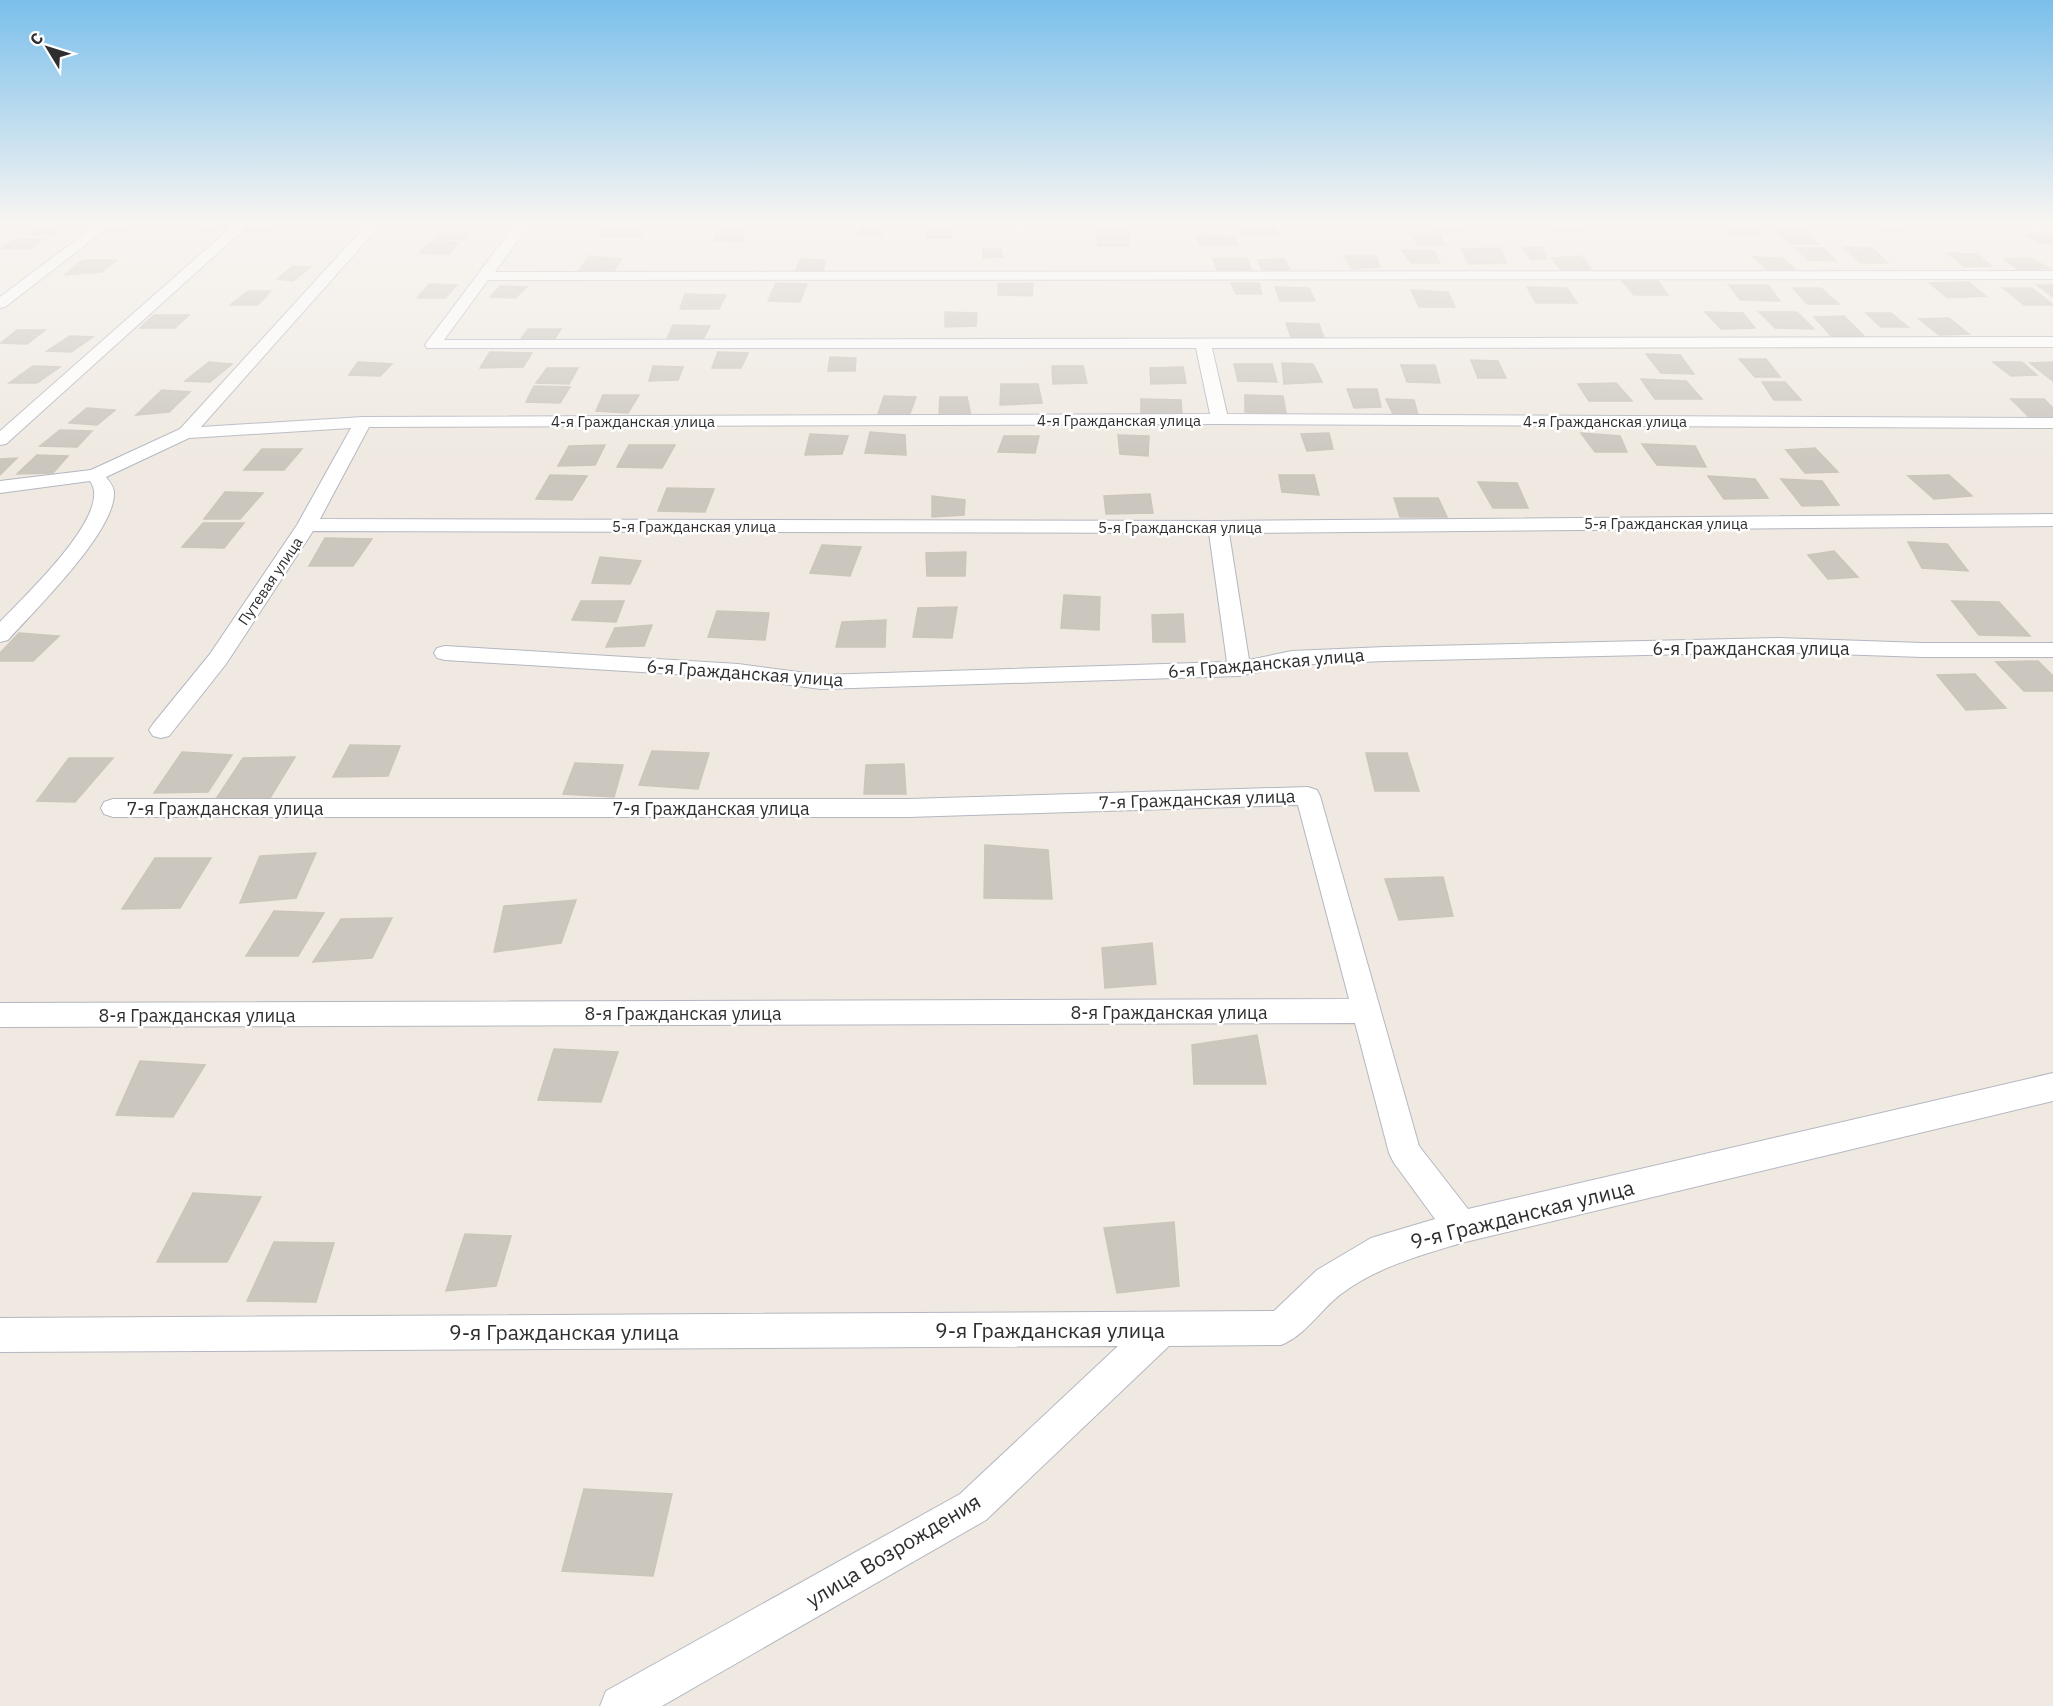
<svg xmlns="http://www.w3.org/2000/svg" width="2053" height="1706" font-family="'IBM Plex Sans',sans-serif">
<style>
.building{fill:#cbc7bf;stroke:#cbc5ba;stroke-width:1.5}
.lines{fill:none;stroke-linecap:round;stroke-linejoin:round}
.street-casing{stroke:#b4b7c1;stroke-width:2}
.street{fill:#fff;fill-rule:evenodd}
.labels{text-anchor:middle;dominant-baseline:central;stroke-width:5;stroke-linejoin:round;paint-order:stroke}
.far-street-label{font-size:15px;fill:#2e2e2e;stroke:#fff}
.street-label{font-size:18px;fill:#2e2e2e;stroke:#fff}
.near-street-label{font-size:21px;fill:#2e2e2e;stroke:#fff}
</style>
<rect width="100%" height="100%" fill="#efe9e1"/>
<g class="building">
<path d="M116,222H142L131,230L104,231Z"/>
<path d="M209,222H231L219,231H199Z"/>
<path d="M256,222H286L273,233L243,231Z"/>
<path d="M447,222H478L473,228H441Z"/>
<path d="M1720,222L1750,224L1760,234L1733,235Z"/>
<path d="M1240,223H1273L1277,234L1243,235Z"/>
<path d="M1548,223L1575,224L1580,232L1556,233Z"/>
<path d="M1870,223H1891L1902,232L1882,233Z"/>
<path d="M45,224H67L54,234L28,235Z"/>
<path d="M610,224L647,225L640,237L601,236Z"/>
<path d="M1432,224L1459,225L1465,232H1433Z"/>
<path d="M861,225L885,226L881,236H858Z"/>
<path d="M1096,225L1129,226V246H1098Z"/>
<path d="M926,226L950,227L951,238H926Z"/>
<path d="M745,230L742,242L714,241L718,231Z"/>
<path d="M441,231H470L464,239H433Z"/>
<path d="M1775,231H1805L1818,244H1791Z"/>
<path d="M1409,233L1441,235L1443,245H1418Z"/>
<path d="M2026,234H2053V243H2040Z"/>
<path d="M1197,235L1233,236L1237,245H1198Z"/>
<path d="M16,239H43L31,248L1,249Z"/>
<path d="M432,241L459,242L449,254L419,253Z"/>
<path d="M1522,247H1542L1547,259H1531Z"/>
<path d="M1844,247L1872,248L1888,263H1861Z"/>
<path d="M1500,248L1506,263L1469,264L1461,249Z"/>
<path d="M1796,248H1824L1836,261L1808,260Z"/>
<path d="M983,249H1001L1002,257L983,258Z"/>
<path d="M1402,250L1434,251L1440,263H1411Z"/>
<path d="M1947,253L1977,254L1991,266L1965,267Z"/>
<path d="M589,256L622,259L614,270H579Z"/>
<path d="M1344,256H1376L1380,267L1352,269Z"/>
<path d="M1581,256L1591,269H1560L1552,258Z"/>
<path d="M1753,257L1783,258L1795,269L1768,270Z"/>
<path d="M1213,258H1247L1252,271H1217Z"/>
<path d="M2030,258L2049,268L2020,271L2004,259Z"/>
<path d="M800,259L825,260L823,273H795Z"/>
<path d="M1284,259L1290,270H1262L1258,260Z"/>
<path d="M83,260H117L102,272L64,275Z"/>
<path d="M293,266L311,267L293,281L277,279Z"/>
<path d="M1622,281H1658L1668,295H1634Z"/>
<path d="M1969,282L1986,296L1948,298L1929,283Z"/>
<path d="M776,283L807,284L800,302L768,301Z"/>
<path d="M1033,283L1032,296L998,295V284Z"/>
<path d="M1231,283H1259L1262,294H1236Z"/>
<path d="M429,284L457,285L445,298H417Z"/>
<path d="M1729,285H1768L1780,301L1740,300Z"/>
<path d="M2037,285H2053V297Z"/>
<path d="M500,286L527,287L515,298L490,297Z"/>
<path d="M1275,287L1309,288L1315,301H1280Z"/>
<path d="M1527,287L1567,288L1577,303H1536Z"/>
<path d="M1793,288H1821L1839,304H1807Z"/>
<path d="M2003,288H2032L2053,305H2024Z"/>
<path d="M1411,290L1448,292L1455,307H1419Z"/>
<path d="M248,291H271L258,305H230Z"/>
<path d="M685,294L726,295L719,309H680Z"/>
<path d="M945,312L977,313L976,326L945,327Z"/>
<path d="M1705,312L1743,313L1755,328L1721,329Z"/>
<path d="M1759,312H1797L1814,329L1775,328Z"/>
<path d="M1866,313H1891L1908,327H1881Z"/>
<path d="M154,315H189L175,328H140Z"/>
<path d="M1844,316L1864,336L1832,337L1814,317Z"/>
<path d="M1949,318L1969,334L1939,335L1919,319Z"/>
<path d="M1286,323L1319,324L1325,340H1292Z"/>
<path d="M673,325L710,326L702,341H666Z"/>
<path d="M528,329H561L553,341L519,342Z"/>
<path d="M17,330H45L27,344L1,343Z"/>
<path d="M70,336L93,337L71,352L47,351Z"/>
<path d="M490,352L532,353L523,367L480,368Z"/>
<path d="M718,352L748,353L741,368H712Z"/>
<path d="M1646,354L1680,355L1694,374L1661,373Z"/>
<path d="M830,357L856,358L855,371H828Z"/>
<path d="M1739,359H1766L1780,377H1755Z"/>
<path d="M1471,360L1498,361L1506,378H1478Z"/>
<path d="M209,362L232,364L210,382L185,381Z"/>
<path d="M358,362L392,364L380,376L349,375Z"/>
<path d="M1993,362H2022L2037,375L2011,376Z"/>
<path d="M2053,362V381L2030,363Z"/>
<path d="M1282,363L1313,364L1322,382L1284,384Z"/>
<path d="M1234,364H1272L1277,382L1238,381Z"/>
<path d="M1401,365H1435L1440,383L1407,382Z"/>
<path d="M33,366L60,367L37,383H9Z"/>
<path d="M653,366L683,367L678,380L649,381Z"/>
<path d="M1052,366H1083L1087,383L1053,384Z"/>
<path d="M1183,367L1186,383L1151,384L1150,368Z"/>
<path d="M547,368H578L569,384L536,383Z"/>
<path d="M1641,379L1686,381L1702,399H1655Z"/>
<path d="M1762,382H1785L1801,400H1774Z"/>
<path d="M1616,383L1632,401H1589L1578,384Z"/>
<path d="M1001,384H1038L1042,403L1000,405Z"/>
<path d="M534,386L570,387L560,403L526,402Z"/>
<path d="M1347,389H1377L1381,407L1354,408Z"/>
<path d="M162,390L190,392L169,412L136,415Z"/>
<path d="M603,395H639L628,413L596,411Z"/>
<path d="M1245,395L1283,396L1286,413L1245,412Z"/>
<path d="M884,396L916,397L909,416L878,414Z"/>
<path d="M940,397H967L971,416H939Z"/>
<path d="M1141,399L1181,400L1182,414L1141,415Z"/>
<path d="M1386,399L1414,400L1418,415L1393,414Z"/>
<path d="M2011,399H2044L2053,408V417L2030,418Z"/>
<path d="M87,408L115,410L97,425L69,423Z"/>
<path d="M60,430L92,431L77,447L40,446Z"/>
<path d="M870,432L905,435L906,455L865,453Z"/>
<path d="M1329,433L1333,449L1307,451L1301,434Z"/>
<path d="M1581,433L1620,436L1627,452H1595Z"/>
<path d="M810,434L848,436L842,454L805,455Z"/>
<path d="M1118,435L1149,436L1148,456L1120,454Z"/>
<path d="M1004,436H1039L1035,453L998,452Z"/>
<path d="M1642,444L1695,446L1706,467L1657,465Z"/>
<path d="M605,445L595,465L558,466L569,446Z"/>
<path d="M629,445H675L662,468L617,467Z"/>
<path d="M1815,448L1838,472L1805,473L1786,450Z"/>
<path d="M262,449H302L284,470H244Z"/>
<path d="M37,455L68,456L53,473L17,474Z"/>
<path d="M17,458L0,475V459Z"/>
<path d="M550,475L587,476L572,500L536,499Z"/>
<path d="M1279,475H1314L1319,495L1282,492Z"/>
<path d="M1949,475L1972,496L1934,499L1908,476Z"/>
<path d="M1708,476L1755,479L1768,498L1724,499Z"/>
<path d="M1781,479L1822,481L1839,505L1802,506Z"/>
<path d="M1478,482L1517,483L1528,508H1493Z"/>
<path d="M667,488L714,489L705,512L658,511Z"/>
<path d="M225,492L263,493L240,519H204Z"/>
<path d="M1150,494L1153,513L1106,514L1104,496Z"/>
<path d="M932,496L965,500L964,515L932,517Z"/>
<path d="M1394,498H1438L1447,517H1400Z"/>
<path d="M203,523H244L224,548L182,547Z"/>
<path d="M325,538L372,539L353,566H309Z"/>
<path d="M1908,542L1947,544L1968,571L1922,568Z"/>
<path d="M822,545L861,547L850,576L810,573Z"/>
<path d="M1834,551L1858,577L1828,579L1808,555Z"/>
<path d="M966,552L965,576H927L926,553Z"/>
<path d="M600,557L641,561L630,584L592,583Z"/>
<path d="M1064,595L1100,597L1099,630L1061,628Z"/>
<path d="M581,601H624L616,622L572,620Z"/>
<path d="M1952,601L1999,602L2030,636L1979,635Z"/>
<path d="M957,607L952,638L913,637L918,608Z"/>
<path d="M717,611L769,613L765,640L708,637Z"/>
<path d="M1183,614L1185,642H1153L1152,615Z"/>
<path d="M886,620L885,647H836L842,622Z"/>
<path d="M652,625L644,646L606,647L615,628Z"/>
<path d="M19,633L59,636L33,661H0V653Z"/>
<path d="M2038,661L2053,676V691H2024L1996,662Z"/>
<path d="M1975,674L2006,708L1966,710L1937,675Z"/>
<path d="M350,745L400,746L388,776L333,777Z"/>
<path d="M652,751L709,753L698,789L639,785Z"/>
<path d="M182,752L232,755L208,792L154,793Z"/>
<path d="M1366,753H1407L1419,791H1375Z"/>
<path d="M295,757L270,798L216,799L243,758Z"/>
<path d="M69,758H113L75,802L37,801Z"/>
<path d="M575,763L623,765L614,797L563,794Z"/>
<path d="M904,764L906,794H864L866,765Z"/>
<path d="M985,845L1048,850L1052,899L984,898Z"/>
<path d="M316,853L296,898L240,903L260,856Z"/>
<path d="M155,858H211L180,908L122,909Z"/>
<path d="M1443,877L1453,916L1399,920L1385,879Z"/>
<path d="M576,900L561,943L494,952L504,906Z"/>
<path d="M274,911L324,913L298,956H246Z"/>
<path d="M392,918L372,958L313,962L341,919Z"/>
<path d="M1152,943L1156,984L1105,988L1102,948Z"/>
<path d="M1257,1035L1266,1084H1194L1192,1045Z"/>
<path d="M554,1049L618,1052L601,1102L538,1100Z"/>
<path d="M140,1061L205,1065L173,1117L116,1115Z"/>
<path d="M193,1193L261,1197L227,1262H157Z"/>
<path d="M1174,1222L1179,1286L1117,1293L1104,1228Z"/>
<path d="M465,1234L511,1236L496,1286L446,1291Z"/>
<path d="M274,1242L334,1243L316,1302L247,1301Z"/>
<path d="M584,1489L672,1494L653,1576L562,1571Z"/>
</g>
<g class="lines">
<g class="street-casing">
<g id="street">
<path d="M100,222H115L5,307L0,308V297Z"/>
<path d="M237,222H252L6,444L0,445V431Z"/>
<path d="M369,222H383L201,427L363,417L1210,414L1196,348H427L425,345L427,342L517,222H531L495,272L2053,271V279L488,280L444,340L2053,337V347L1212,348L1227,414L2053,418V428L1220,424L369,427L320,519L1218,521L2053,514V526L1229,533L1249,660L1292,651L1385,647L1778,638L1922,643H2053V657H1922L1778,652L1385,661L1292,665L1239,676L821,689L738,678L445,660L437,658L434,653L437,648L445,646L738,664L821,675L1227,662L1209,533L313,531L226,664L169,736L161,738L153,736L149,730L153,724L210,654L297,525L351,428L189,438L106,477C110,482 114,487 114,493C115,532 34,611 8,640L0,642V622C21,599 115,513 90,481L0,493V481L91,470L180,429Z"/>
<path d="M1308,787L1317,790L1320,796L1419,1146L1468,1209L2053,1073V1101L1461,1243C1419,1256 1377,1267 1341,1294C1320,1310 1306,1335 1281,1345L1169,1346L986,1520L662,1706H600L606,1691L960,1494L1118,1346L0,1352V1318L1274,1311L1317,1270L1371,1238L1435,1219L1394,1163L1389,1153L1355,1023L0,1027V1003L1349,999L1298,805L908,817H113L104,814L101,808L104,802L113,799H908Z"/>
</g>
</g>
<use href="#street" class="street"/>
</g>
<linearGradient id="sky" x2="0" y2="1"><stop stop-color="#7abfeb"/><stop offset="0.48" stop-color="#f8f5f2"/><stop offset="1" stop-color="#f8f5f2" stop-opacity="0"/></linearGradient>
<rect width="2053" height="461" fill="url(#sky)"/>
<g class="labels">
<g class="far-street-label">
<text x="1119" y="420">4-я Гражданская улица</text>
<text x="633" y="421">4-я Гражданская улица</text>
<text x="1605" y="421">4-я Гражданская улица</text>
<text x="1666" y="523">5-я Гражданская улица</text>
<text x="694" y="526">5-я Гражданская улица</text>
<text x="1180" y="527">5-я Гражданская улица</text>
<text transform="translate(270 581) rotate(-56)">Путевая улица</text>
</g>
<g class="street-label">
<text x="1751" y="648">6-я Гражданская улица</text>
<text transform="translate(1266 663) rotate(-5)">6-я Гражданская улица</text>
<text transform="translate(745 673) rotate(4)">6-я Гражданская улица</text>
<text transform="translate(1197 799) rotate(-2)">7-я Гражданская улица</text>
<text x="225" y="808">7-я Гражданская улица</text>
<text x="711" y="808">7-я Гражданская улица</text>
<text x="1169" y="1012">8-я Гражданская улица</text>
<text x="683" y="1013">8-я Гражданская улица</text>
<text x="197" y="1015">8-я Гражданская улица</text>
</g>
<g class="near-street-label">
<text transform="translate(1522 1214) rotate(-14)">9-я Гражданская улица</text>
<text x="1050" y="1330">9-я Гражданская улица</text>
<text x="564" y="1332">9-я Гражданская улица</text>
<text transform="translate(893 1550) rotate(-31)">улица Возрождения</text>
</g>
</g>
<g transform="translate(48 48) rotate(308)" stroke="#ffffff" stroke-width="4.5" paint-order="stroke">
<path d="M0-4.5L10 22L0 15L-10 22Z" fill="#2e2e2e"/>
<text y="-9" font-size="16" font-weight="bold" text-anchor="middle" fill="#2e2e2e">С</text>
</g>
</svg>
